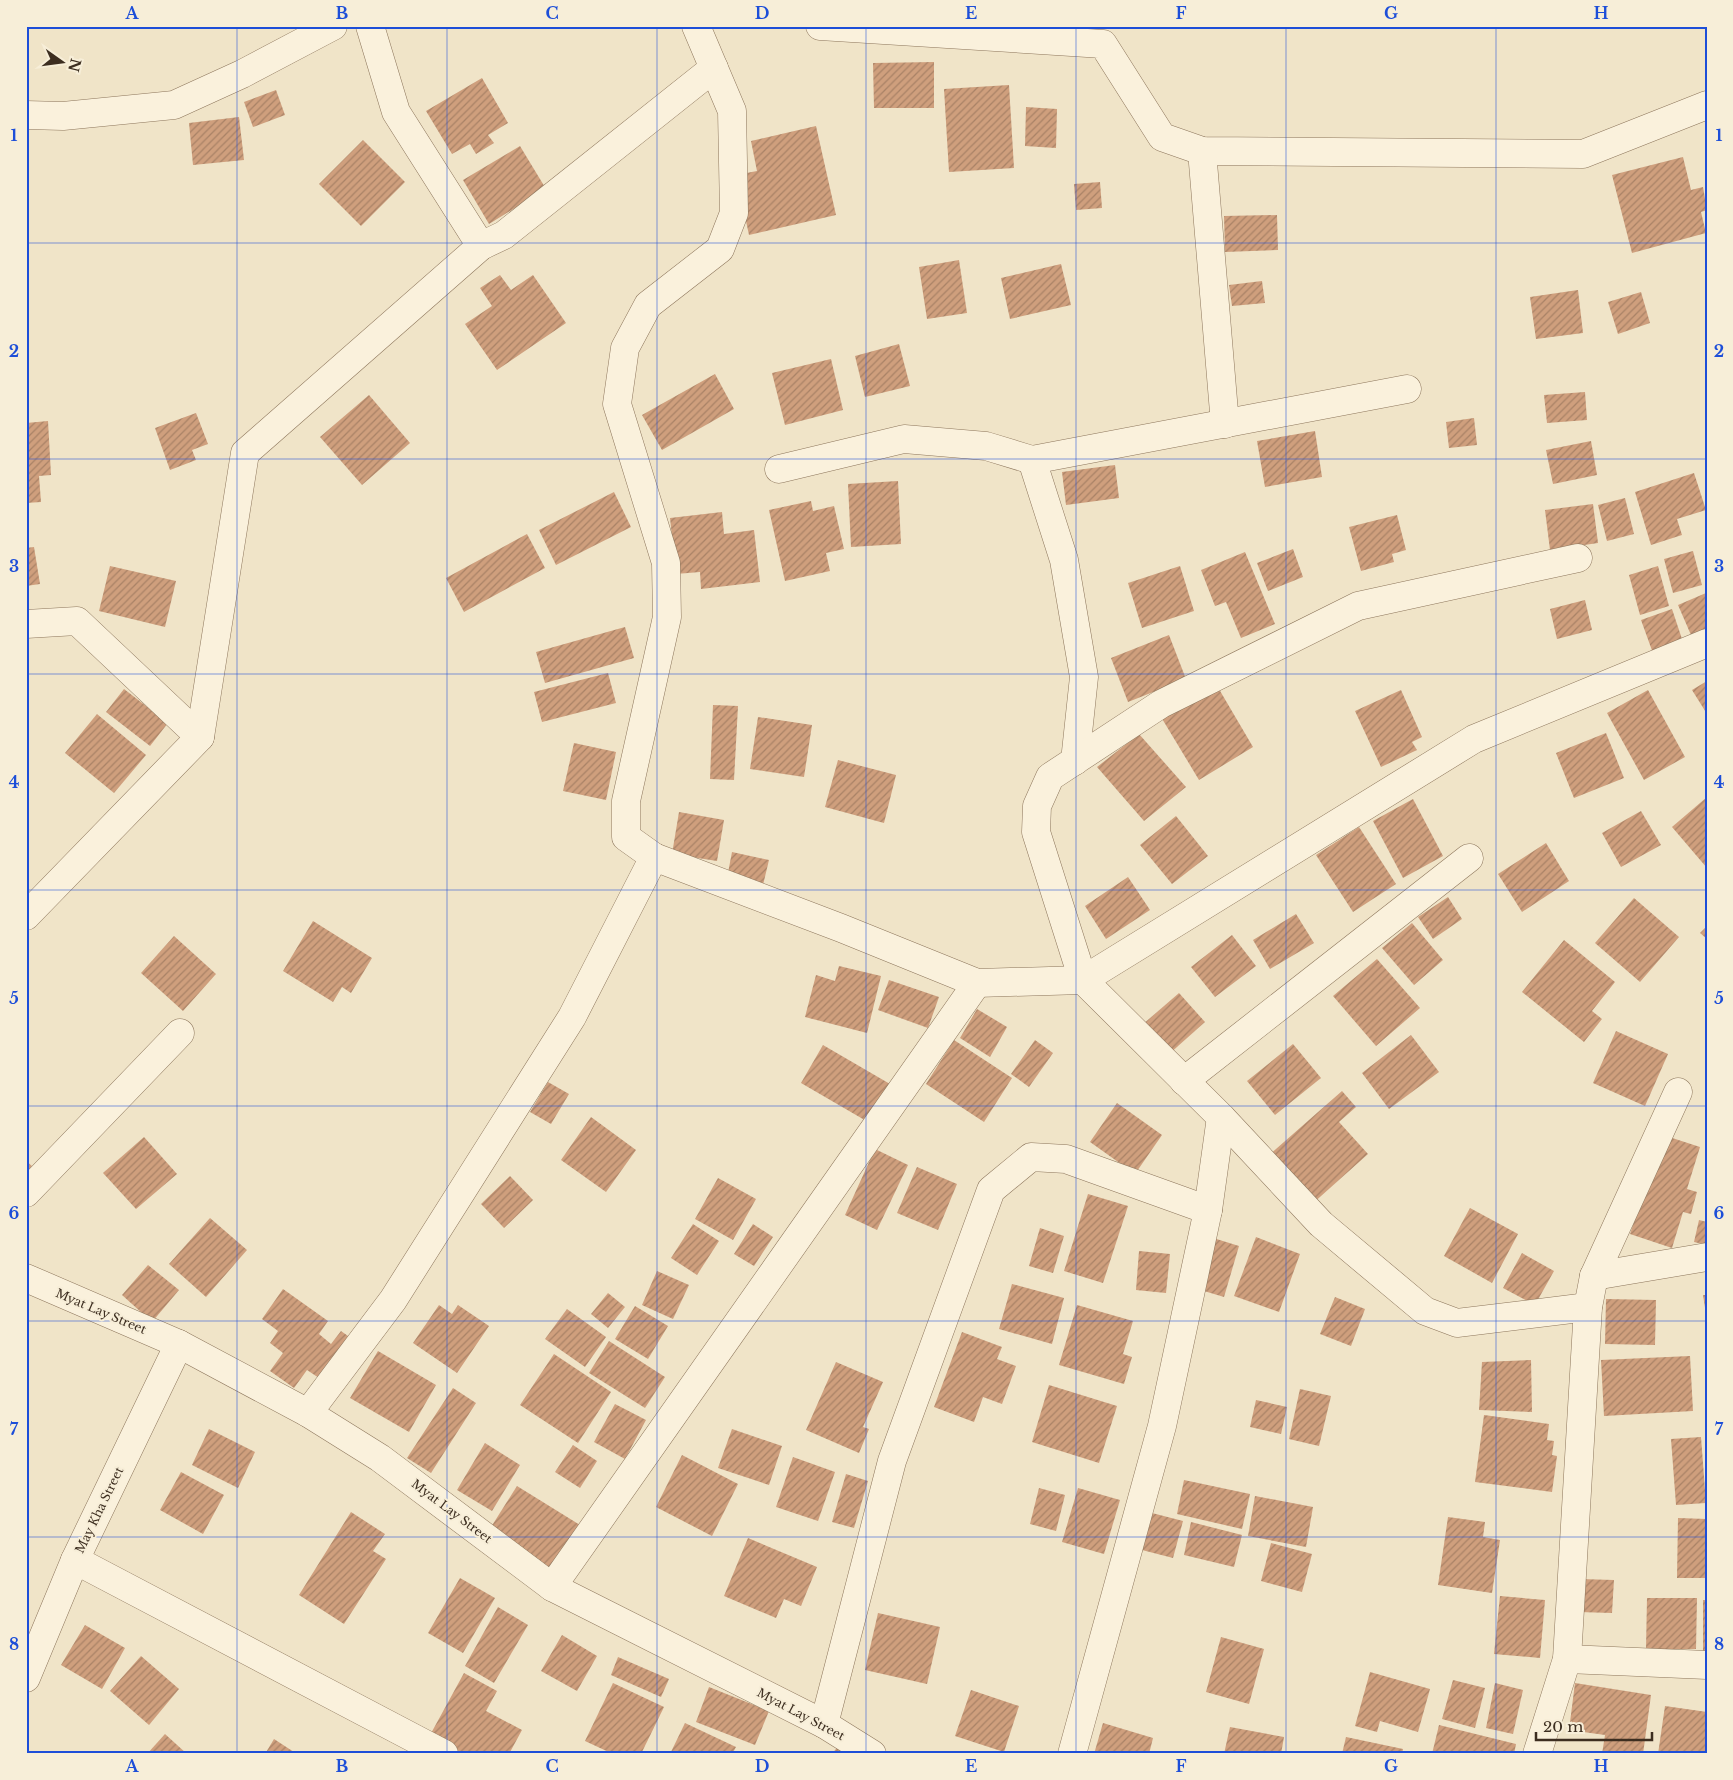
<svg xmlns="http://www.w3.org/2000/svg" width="1733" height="1780" font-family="'Libre Baskerville',serif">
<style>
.building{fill:url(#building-hatch)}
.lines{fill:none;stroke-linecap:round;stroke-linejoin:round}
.minor-casing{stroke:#8d765c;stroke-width:29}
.minor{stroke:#faf1dc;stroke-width:28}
.grid{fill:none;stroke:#1d4ed8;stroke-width:1;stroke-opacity:0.55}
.labels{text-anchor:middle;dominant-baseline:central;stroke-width:4;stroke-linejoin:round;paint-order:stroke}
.street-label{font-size:12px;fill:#3d2e20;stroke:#f7eed8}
.neatline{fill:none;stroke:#1d4ed8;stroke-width:2}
.grid-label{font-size:16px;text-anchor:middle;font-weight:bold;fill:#1d4ed8}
</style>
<defs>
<pattern id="building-hatch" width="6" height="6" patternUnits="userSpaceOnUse" patternTransform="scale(1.25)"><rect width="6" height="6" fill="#cf9f7d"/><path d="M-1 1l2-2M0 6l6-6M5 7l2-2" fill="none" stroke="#a98266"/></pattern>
</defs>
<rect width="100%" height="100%" fill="#f0e4c8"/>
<g class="building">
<path d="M934,62V108H874L873,63Z"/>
<path d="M482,78L508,123L488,135L494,143L476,154L470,144L452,154L426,111Z"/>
<path d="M1009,85L1014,168L949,172L944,89Z"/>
<path d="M276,90L285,115L253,127L244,102Z"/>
<path d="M1026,107L1057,109L1056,148L1025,146Z"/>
<path d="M239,117L244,160L193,165L189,123Z"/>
<path d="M816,126L836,215L749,235L736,175L757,171L751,141Z"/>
<path d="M363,140L405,182L361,226L319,184Z"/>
<path d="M520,146L546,189L489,224L463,180Z"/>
<path d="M1683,157L1691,190L1703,187L1707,210L1701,212L1706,233L1632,253L1612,175Z"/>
<path d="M1100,182L1102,208L1076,210L1074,184Z"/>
<path d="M1277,215L1278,250L1225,252L1224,216Z"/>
<path d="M959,260L967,313L927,319L919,267Z"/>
<path d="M1061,264L1071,305L1010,319L1001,278Z"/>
<path d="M500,275L511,290L533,275L566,323L497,370L465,324L492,306L480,288Z"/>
<path d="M1262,281L1265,303L1232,306L1229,285Z"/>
<path d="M1578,290L1583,333L1536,339L1530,297Z"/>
<path d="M1641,292L1650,323L1618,334L1608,302Z"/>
<path d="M899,344L910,386L865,397L855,356Z"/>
<path d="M831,359L843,410L785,425L772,373Z"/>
<path d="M715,374L734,409L662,450L642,415Z"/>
<path d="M1585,392L1587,420L1547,423L1544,395Z"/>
<path d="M369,395L410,443L362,485L320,437Z"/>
<path d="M196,413L208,444L192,450L196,460L170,470L155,428Z"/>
<path d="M1474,418L1477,445L1449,448L1446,422Z"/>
<path d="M48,421L51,475L39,476L41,502L26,503V423Z"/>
<path d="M1315,431L1322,477L1265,487L1257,441Z"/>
<path d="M1591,441L1597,475L1553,484L1546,450Z"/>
<path d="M1115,465L1119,498L1066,505L1062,472Z"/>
<path d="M1694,473L1706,510L1677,519L1682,535L1651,545L1635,492Z"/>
<path d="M898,481L901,544L851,547L848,484Z"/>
<path d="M614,492L631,527L556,565L539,530Z"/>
<path d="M1625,498L1634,534L1607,541L1598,505Z"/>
<path d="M811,501L813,511L834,506L844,549L826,553L830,571L785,581L769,510Z"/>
<path d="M1593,504L1598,543L1550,550L1545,510Z"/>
<path d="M722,512L724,534L754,530L760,582L701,589L700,572L676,574L670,518Z"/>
<path d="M1397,515L1406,550L1392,554L1394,562L1361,571L1349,527Z"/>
<path d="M527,534L545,568L464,612L446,578Z"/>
<path d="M34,547L40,584L26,586V548Z"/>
<path d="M1293,549L1303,577L1268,591L1257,563Z"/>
<path d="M1693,551L1702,585L1673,593L1664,559Z"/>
<path d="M1245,552L1275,624L1241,638L1226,602L1215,606L1201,570Z"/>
<path d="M110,566L176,581L165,627L99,611Z"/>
<path d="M1180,566L1194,611L1142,628L1128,583Z"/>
<path d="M1658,566L1669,606L1640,615L1629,575Z"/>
<path d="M1706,593L1707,628L1691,635L1678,605Z"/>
<path d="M1585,600L1592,630L1557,639L1550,609Z"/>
<path d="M1672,609L1684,645L1654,656L1641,620Z"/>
<path d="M625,627L634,658L545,683L536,652Z"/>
<path d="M1169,635L1186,679L1128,702L1111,658Z"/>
<path d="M608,673L616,703L542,722L534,692Z"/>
<path d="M1707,681V714L1692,690Z"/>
<path d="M1216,684L1253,747L1199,780L1161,717Z"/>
<path d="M124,689L168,723L150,746L106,712Z"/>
<path d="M1401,690L1422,737L1412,742L1417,750L1381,767L1355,711Z"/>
<path d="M1648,690L1685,757L1644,780L1607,713Z"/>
<path d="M713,705L738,706L734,780L710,779Z"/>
<path d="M97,714L146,755L114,793L65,753Z"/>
<path d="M758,717L812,725L804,777L750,769Z"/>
<path d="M1606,733L1624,778L1574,798L1556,753Z"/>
<path d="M1139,734L1186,787L1144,821L1097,767Z"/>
<path d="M574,743L616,752L606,800L563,791Z"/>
<path d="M838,760L896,775L884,823L825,807Z"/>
<path d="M1707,797V868L1672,827Z"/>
<path d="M1413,799L1443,856L1403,878L1373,821Z"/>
<path d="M1641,811L1661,845L1621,867L1602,833Z"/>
<path d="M679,812L724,820L717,861L672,854Z"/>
<path d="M1176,816L1208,856L1172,884L1140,845Z"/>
<path d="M1359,827L1396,884L1353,912L1316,855Z"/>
<path d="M1546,843L1569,881L1522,912L1498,874Z"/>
<path d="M732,852L769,860L763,885L727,878Z"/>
<path d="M1128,877L1150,910L1106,939L1085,906Z"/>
<path d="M1448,897L1462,919L1433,939L1418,917Z"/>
<path d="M1634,898L1679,937L1640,982L1595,943Z"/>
<path d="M1296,914L1314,943L1270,969L1253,940Z"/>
<path d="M313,921L372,958L351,993L342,987L333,1002L283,971Z"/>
<path d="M1412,923L1443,960L1414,985L1382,948Z"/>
<path d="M1707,926V939L1700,933Z"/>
<path d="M1232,935L1256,966L1215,997L1191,967Z"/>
<path d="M174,936L216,974L183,1011L141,973Z"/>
<path d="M1564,940L1615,982L1592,1011L1602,1019L1584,1042L1522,992Z"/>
<path d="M1377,959L1420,1008L1376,1046L1333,996Z"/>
<path d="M839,966L881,976L867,1033L805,1017L816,975L835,981Z"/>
<path d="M889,980L939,997L928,1028L878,1010Z"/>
<path d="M1179,993L1205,1022L1168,1055L1142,1025Z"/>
<path d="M977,1009L1007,1027L990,1057L960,1038Z"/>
<path d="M1616,1031L1668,1054L1645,1106L1593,1083Z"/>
<path d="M1411,1035L1439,1072L1389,1109L1362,1073Z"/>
<path d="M954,1040L1012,1078L984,1122L926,1084Z"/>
<path d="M1035,1040L1053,1053L1029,1087L1011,1074Z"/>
<path d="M1293,1044L1321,1078L1275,1115L1247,1081Z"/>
<path d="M823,1045L890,1084L868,1122L801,1083Z"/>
<path d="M548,1082L569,1094L551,1124L530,1112Z"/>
<path d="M1342,1091L1356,1107L1339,1122L1368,1154L1311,1205L1268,1156Z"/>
<path d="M1117,1103L1162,1135L1135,1174L1090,1142Z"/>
<path d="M591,1117L636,1150L606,1192L561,1160Z"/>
<path d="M1663,1135L1700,1147L1687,1189L1697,1192L1691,1214L1683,1212L1672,1248L1630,1234Z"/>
<path d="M144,1137L177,1174L136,1209L103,1173Z"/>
<path d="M875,1149L908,1165L877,1230L845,1215Z"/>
<path d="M26,1161L32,1166L26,1173Z"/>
<path d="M917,1167L957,1184L938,1230L897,1213Z"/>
<path d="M510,1176L533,1200L504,1228L481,1204Z"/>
<path d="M718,1178L756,1199L733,1240L695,1219Z"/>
<path d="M1088,1194L1128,1206L1103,1283L1064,1271Z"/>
<path d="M1470,1208L1518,1234L1492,1283L1444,1256Z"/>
<path d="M210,1218L247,1250L206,1297L169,1264Z"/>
<path d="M1699,1220L1707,1222V1245L1694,1242Z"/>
<path d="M693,1224L719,1241L697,1275L671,1258Z"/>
<path d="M753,1224L773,1237L754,1266L734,1254Z"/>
<path d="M1040,1228L1064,1236L1053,1273L1029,1266Z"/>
<path d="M1210,1237L1239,1246L1224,1297L1194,1288Z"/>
<path d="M1256,1237L1300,1254L1279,1312L1234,1296Z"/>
<path d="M1139,1251L1170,1254L1166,1293L1136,1290Z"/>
<path d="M1522,1253L1554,1271L1535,1305L1503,1288Z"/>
<path d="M148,1265L179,1290L152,1322L122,1295Z"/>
<path d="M657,1271L689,1285L673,1319L642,1305Z"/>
<path d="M1012,1284L1064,1298L1052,1344L999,1329Z"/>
<path d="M283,1289L328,1321L319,1334L331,1344L341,1331L355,1341L325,1382L307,1370L294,1388L270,1371L283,1353L270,1343L278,1331L262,1319Z"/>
<path d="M608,1293L625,1307L608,1328L591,1314Z"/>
<path d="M1703,1295H1707V1314H1706Z"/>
<path d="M1335,1297L1365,1309L1351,1346L1320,1334Z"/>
<path d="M1606,1299L1656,1300L1655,1345L1605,1344Z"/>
<path d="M439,1305L452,1314L458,1305L489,1326L457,1373L413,1343Z"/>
<path d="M1077,1305L1133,1321L1123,1354L1132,1357L1124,1384L1059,1365Z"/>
<path d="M635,1306L668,1326L648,1359L615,1339Z"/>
<path d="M567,1309L606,1337L585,1367L545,1339Z"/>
<path d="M962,1332L1002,1347L997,1359L1016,1366L1002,1404L983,1397L974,1422L934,1407Z"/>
<path d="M609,1341L665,1377L645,1408L589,1373Z"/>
<path d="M378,1351L436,1385L409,1432L350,1398Z"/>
<path d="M554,1354L611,1392L578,1443L520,1405Z"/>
<path d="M1690,1356L1693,1411L1604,1416L1601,1360Z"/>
<path d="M1531,1360L1532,1412L1479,1410L1482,1362Z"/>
<path d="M836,1362L883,1382L863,1427L869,1429L859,1453L806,1430Z"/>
<path d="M1049,1385L1117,1406L1099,1463L1032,1442Z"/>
<path d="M453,1388L476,1403L431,1473L407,1458Z"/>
<path d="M1300,1389L1331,1396L1319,1446L1289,1439Z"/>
<path d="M1256,1400L1287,1407L1281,1434L1250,1427Z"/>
<path d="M615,1404L646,1420L625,1459L594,1442Z"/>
<path d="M1484,1415L1549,1424L1547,1440L1554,1441L1552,1455L1557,1456L1552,1492L1475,1482Z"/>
<path d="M209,1429L255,1452L238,1488L192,1465Z"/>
<path d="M732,1429L782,1446L769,1485L718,1468Z"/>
<path d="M1701,1437L1706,1503L1676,1505L1671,1439Z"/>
<path d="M485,1443L520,1465L492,1511L457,1490Z"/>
<path d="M573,1445L597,1461L580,1488L555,1472Z"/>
<path d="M682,1455L738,1484L712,1536L656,1507Z"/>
<path d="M793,1457L835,1472L818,1521L776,1507Z"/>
<path d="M181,1472L224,1495L203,1534L160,1510Z"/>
<path d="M846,1474L868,1481L854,1528L832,1522Z"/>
<path d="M1184,1480L1250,1494L1242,1529L1177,1514Z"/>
<path d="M517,1486L580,1525L550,1575L486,1535Z"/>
<path d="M1039,1488L1065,1495L1056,1531L1030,1524Z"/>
<path d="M1078,1488L1120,1500L1104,1554L1062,1542Z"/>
<path d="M1255,1496L1313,1507L1306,1547L1248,1536Z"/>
<path d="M351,1512L385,1534L373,1551L386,1559L344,1624L299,1595Z"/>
<path d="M1152,1513L1183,1521L1173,1558L1142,1550Z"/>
<path d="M1448,1517L1485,1522L1483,1537L1500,1540L1492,1593L1438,1585Z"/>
<path d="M1678,1518L1707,1519V1578H1677Z"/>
<path d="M1191,1522L1242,1535L1234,1567L1184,1555Z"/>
<path d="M748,1538L817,1567L801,1606L784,1599L776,1618L724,1596Z"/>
<path d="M1271,1543L1312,1554L1302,1592L1261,1581Z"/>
<path d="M460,1578L495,1598L463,1653L428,1633Z"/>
<path d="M1580,1579L1614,1580L1612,1613L1578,1612Z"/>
<path d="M1500,1596L1545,1600L1540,1658L1494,1654Z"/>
<path d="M1647,1598H1697L1696,1649H1646Z"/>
<rect x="1703" y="1600" width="4" height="57"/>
<path d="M498,1607L528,1625L494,1683L465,1666Z"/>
<path d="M878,1613L940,1627L927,1684L865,1670Z"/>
<path d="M85,1625L125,1648L102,1689L61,1665Z"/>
<path d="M562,1635L597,1656L577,1691L541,1671Z"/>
<path d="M1221,1637L1264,1649L1249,1704L1206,1692Z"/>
<path d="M141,1656L179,1689L149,1725L110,1691Z"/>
<path d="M618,1657L669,1679L661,1697L611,1675Z"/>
<path d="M1370,1672L1430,1689L1418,1732L1380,1721L1377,1732L1355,1726Z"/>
<path d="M464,1673L497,1691L486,1711L522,1730L509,1754H460L429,1737Z"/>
<path d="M1453,1680L1485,1688L1475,1728L1442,1719Z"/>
<path d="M613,1683L664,1707L641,1754H613L585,1741Z"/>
<path d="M1495,1683L1523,1690L1513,1734L1486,1728Z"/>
<path d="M1575,1683L1651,1695L1643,1754H1602L1605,1735L1569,1730Z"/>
<path d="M709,1687L769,1711L755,1745L696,1722Z"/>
<path d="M971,1690L1019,1706L1004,1752L955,1736Z"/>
<path d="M1665,1706L1707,1712V1754H1658Z"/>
<path d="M685,1723L736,1747L732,1754H670Z"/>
<path d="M1103,1723L1153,1738L1149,1754H1094Z"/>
<path d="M1439,1725L1516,1744L1514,1754H1432Z"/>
<path d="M1230,1727L1284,1737L1281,1754H1224Z"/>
<path d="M165,1734L187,1754H147Z"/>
<path d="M1346,1737L1403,1749L1402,1754H1342Z"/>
<path d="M274,1739L297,1754H265Z"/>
<path d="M839,1745L852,1754H832Z"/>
</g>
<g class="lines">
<g class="minor-casing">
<g id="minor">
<path d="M370,26L396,112L481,246"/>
<path d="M696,26L732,111L734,213L720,249L648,305L625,348L617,404L666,563L667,617L626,801V837L654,857L841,928L977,983L1083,980L1474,739L1707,643"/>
<path d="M820,26L1103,44L1162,137L1202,151L1583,154L1707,105"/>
<path d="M26,115L63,116L174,105L242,74L333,26"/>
<path d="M1202,151L1225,424"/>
<path d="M1032,460L1064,560L1084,677L1075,761"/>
<path d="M779,469L904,439L986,446L1032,460L1407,389"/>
<path d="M1578,558L1358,606L1161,704L1050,777L1037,806L1036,832L1083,980L1221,1117L1321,1224L1425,1311L1457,1323L1588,1307"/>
<path d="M26,624L77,621L200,737"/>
<path d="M26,916L200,737L245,453L481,246L504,235L714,68"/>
<path d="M1184,1081L1469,858"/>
<path d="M26,1193L180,1033"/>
<path d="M1594,1276L1707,1257"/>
<path d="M26,1278L179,1344L308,1413L380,1458L552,1587L824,1724L872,1754"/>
<path d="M308,1413L393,1300L572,1017L654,857"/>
<path d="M75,1560L444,1754"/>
<path d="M552,1587L977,983"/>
<path d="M1567,1659L1707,1665"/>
<path d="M26,1678L75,1560L179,1344"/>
<path d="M824,1724L892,1461L991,1190L1031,1157L1066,1159L1208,1210"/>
<path d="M1072,1754L1162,1426L1208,1210L1221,1117"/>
<path d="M1537,1754L1567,1659L1588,1307L1594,1276L1678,1092"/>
</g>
</g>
<use href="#minor" class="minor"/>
</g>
<path class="grid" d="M237,26V1754M447,26V1754M657,26V1754M866,26V1754M1076,26V1754M1286,26V1754M1496,26V1754M26,243H1707M26,459H1707M26,674H1707M26,890H1707M26,1106H1707M26,1321H1707M26,1537H1707"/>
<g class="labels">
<g class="street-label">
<text transform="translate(101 1311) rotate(23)">Myat Lay Street</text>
<text transform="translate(99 1510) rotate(-64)">May Kha Street</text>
<text transform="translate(452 1511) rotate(37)">Myat Lay Street</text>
<text transform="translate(801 1714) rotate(28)">Myat Lay Street</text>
</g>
</g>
<rect width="1733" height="1780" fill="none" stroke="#f7eed8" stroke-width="55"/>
<g transform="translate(62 62) rotate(104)" stroke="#f7eed8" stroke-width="4" paint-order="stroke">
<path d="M0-4L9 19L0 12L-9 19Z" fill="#3d2e20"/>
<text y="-8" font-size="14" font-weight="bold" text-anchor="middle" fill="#3d2e20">N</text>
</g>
<path d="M1536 1732v8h116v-8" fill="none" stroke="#3d2e20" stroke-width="2.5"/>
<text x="1543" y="1732" font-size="15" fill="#3d2e20" stroke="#f7eed8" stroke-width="4" paint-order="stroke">20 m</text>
<rect x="28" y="28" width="1678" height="1724" class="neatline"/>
<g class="grid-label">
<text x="132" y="19">A</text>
<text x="342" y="19">B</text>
<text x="552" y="19">C</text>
<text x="762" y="19">D</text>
<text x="971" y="19">E</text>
<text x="1181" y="19">F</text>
<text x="1391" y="19">G</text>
<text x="1601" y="19">H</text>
<text x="14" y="141">1</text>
<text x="1719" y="141">1</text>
<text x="14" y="357">2</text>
<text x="1719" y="357">2</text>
<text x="14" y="572">3</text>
<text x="1719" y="572">3</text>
<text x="14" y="788">4</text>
<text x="1719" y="788">4</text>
<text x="14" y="1004">5</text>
<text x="1719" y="1004">5</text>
<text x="14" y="1219">6</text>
<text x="1719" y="1219">6</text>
<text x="14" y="1435">7</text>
<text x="1719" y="1435">7</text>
<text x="14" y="1650">8</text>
<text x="1719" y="1650">8</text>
<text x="132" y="1772">A</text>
<text x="342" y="1772">B</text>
<text x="552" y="1772">C</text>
<text x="762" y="1772">D</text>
<text x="971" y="1772">E</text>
<text x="1181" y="1772">F</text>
<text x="1391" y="1772">G</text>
<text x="1601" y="1772">H</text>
</g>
</svg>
